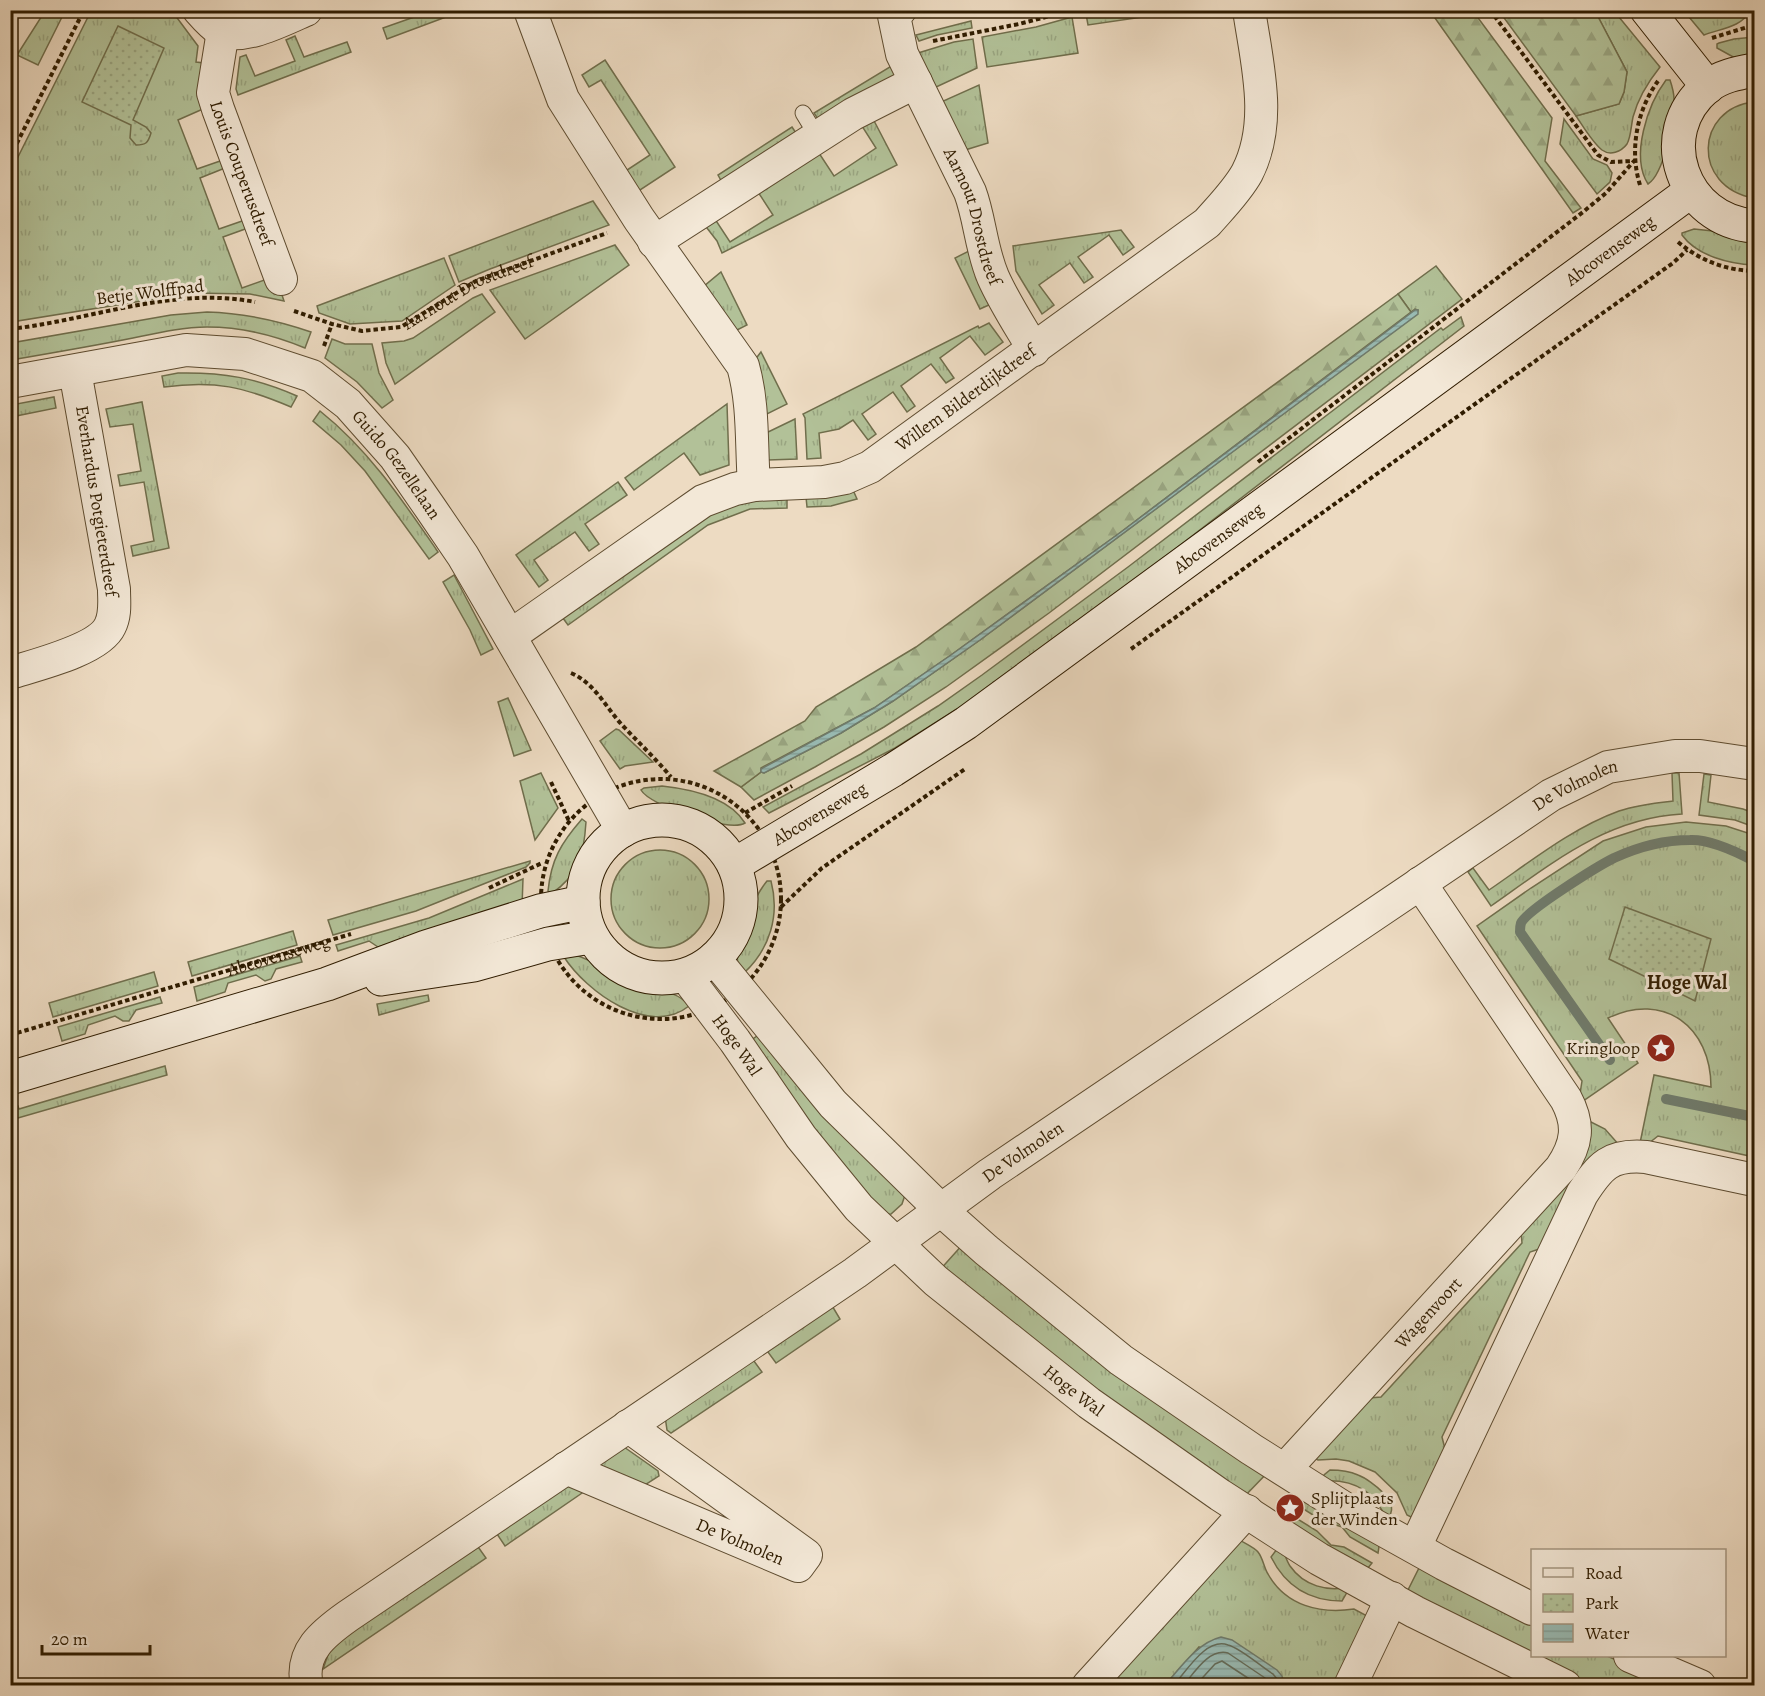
<svg xmlns="http://www.w3.org/2000/svg" width="1765" height="1696" font-family="Alegreya,serif">
<style>
.grass{fill:url(#grass-tufts);stroke:#706e4c;stroke-width:1.5}
.forest{fill:url(#forest-firs);stroke:#706e4c;stroke-width:1.5}
.park{fill:url(#park-dots);stroke:#706e4c;stroke-width:1.5}
.water{fill:url(#water-rules);stroke:#6f7b6c;stroke-width:1.5}
.lines{fill:none;stroke-linecap:round;stroke-linejoin:round}
.shore{stroke:#646c5a;stroke-width:1.5}
.stream{stroke:#6f7b6c;stroke-width:10}
.lane-casing{stroke:#5e4c30;stroke-width:17}
.street-casing{stroke:#5e4c30;stroke-width:34}
.secondary-casing{stroke:#2f1c00;stroke-width:35}
.path{stroke:#2f1c00;stroke-width:4;stroke-dasharray:4.5 3;stroke-linecap:butt}
.lane{stroke:#f3e8d7;stroke-width:15}
.street{stroke:#f3e8d7;stroke-width:32}
.secondary{stroke:#f3e8d7;stroke-width:33}
.labels{text-anchor:middle;dominant-baseline:central;stroke-width:6;stroke-linejoin:round;paint-order:stroke}
.street-label{font-size:18px;fill:#2f1c00;stroke:#f3e8d7}
.poi-label{font-size:18px;fill:#2f1c00;stroke:#f3e8d7;text-anchor:end}
.neighbourhood-label{font-size:20px;font-weight:bold;fill:#2f1c00;stroke:#f3e8d7}
</style>
<defs>
<pattern id="grass-tufts" width="24" height="20" patternUnits="userSpaceOnUse" patternTransform="scale(1.5)"><rect width="24" height="20" fill="#b2c198"/><path d="M3 7l-1-3M5 7V3M7 7l1-3M15 17l-1-3M17 17v-4M19 17l1-3" fill="none" stroke="#99a581"/></pattern>
<pattern id="forest-firs" width="22" height="20" patternUnits="userSpaceOnUse" patternTransform="scale(1.5)"><rect width="22" height="20" fill="#b2c198"/><path d="M5 1l3.5 6h-7zM16 11l3.5 6h-7z" fill="#99a581"/></pattern>
<pattern id="park-dots" width="8" height="8" patternUnits="userSpaceOnUse" patternTransform="scale(1.5)"><rect width="8" height="8" fill="#b2c198"/><path d="M2 2h.1M6 6h.1" fill="none" stroke="#99a581" stroke-width="1.8" stroke-linecap="round"/></pattern>
<pattern id="water-rules" width="6" height="5" patternUnits="userSpaceOnUse" patternTransform="scale(1.5)"><rect width="6" height="5" fill="#99bbb4"/><path d="M0 2.5h6" fill="none" stroke="#84a099"/></pattern>
</defs>
<rect width="100%" height="100%" fill="#eddbc2"/>
<filter id="stains"><feTurbulence type="fractalNoise" baseFrequency=".00333" numOctaves="4"/><feColorMatrix values="0 0 0 0 .2 0 0 0 0 .09 0 0 0 0 .02 0 0 0 .5 -.17"/></filter>
<radialGradient id="worn" r=".72"><stop offset=".6" stop-color="#630" stop-opacity="0"/><stop offset="1" stop-color="#630" stop-opacity=".3"/></radialGradient>
<g class="grass">
<path d="M45,11H65L38,65L17,55Z"/>
<path d="M91,11H172L198,46L196,62L204,63L203,109L178,120L197,169L223,160L225,168L200,178L219,229L245,220L248,228L223,237L242,288L267,279L280,289L284,301L250,294L191,293L11,322L10,173Z"/>
<path d="M419,11H462L387,39L383,28L420,15Z"/>
<path d="M1103,11V10L1184,11L1088,25L1086,14Z"/>
<path d="M1595,11H1614L1660,67C1648,82 1638,98 1633,117C1631,126 1631,137 1627,144C1621,152 1610,156 1602,150C1592,142 1583,126 1576,116L1619,104L1624,92L1627,72Z"/>
<path d="M1684,11H1749C1743,27 1719,29 1704,35Z"/>
<path d="M1072,17L1078,53L987,67L982,37L1036,27Z"/>
<path d="M971,21L972,28L937,35L919,41L916,35Z"/>
<path d="M295,36L304,57L347,42L351,52L238,95L236,89L240,57L246,55L255,76L295,61L286,40Z"/>
<path d="M1754,37V61L1735,58L1717,48V44L1719,43L1734,39Z"/>
<path d="M973,39L977,68L934,88L918,53L954,42Z"/>
<path d="M605,60L675,167L637,192L624,172L650,155L601,80L589,87L582,75Z"/>
<path d="M893,65L897,74L820,122L814,113Z"/>
<path d="M1666,80H1670C1672,86 1674,93 1674,99C1675,118 1664,174 1648,184C1630,156 1648,104 1666,80Z"/>
<path d="M979,85L988,143L965,150L941,102Z"/>
<path d="M1754,102V198C1691,187 1695,108 1754,102Z"/>
<path d="M871,115L897,165L722,253L717,241L703,223L713,216L730,242L773,215L756,189L817,150L834,176L876,148L860,123Z"/>
<path d="M1564,119L1593,159L1607,165L1612,173L1610,182L1597,194L1560,144Z"/>
<path d="M792,127L798,136L723,184L718,175Z"/>
<path d="M593,201L609,225L490,269L459,282L449,256Z"/>
<path d="M1694,229L1713,231L1754,240V265C1730,264 1697,256 1682,235V233Z"/>
<path d="M1121,230L1134,247L1123,255L1109,235L1078,257L1093,277L1084,283L1070,263L1039,285L1054,305L1042,314L1016,271L1013,246Z"/>
<path d="M615,245L629,265L525,339L490,290Z"/>
<path d="M971,250L991,304L980,309L955,258Z"/>
<path d="M444,258L455,285L402,321L350,324L319,313L317,306Z"/>
<path d="M1436,266L1462,299L1049,613L946,687L884,727L815,767L754,800L741,787L761,772L764,773L841,733L893,701L980,640L1417,314L1418,310L1415,309L1411,312L1398,294Z"/>
<path d="M721,272L747,325L735,331L703,287Z"/>
<path d="M482,294L495,312L395,384L386,363L382,343L404,341L413,338L473,298Z"/>
<path d="M207,312C243,313 276,320 311,332L305,348C274,335 241,327 207,327C182,327 157,333 133,338C93,346 52,353 11,360V343L171,315Z"/>
<path d="M1461,317L1464,326L1126,587L975,698L895,748L769,813L763,807L861,754L938,706L982,675L1128,567L1441,328L1443,330Z"/>
<path d="M989,323L1003,342L985,355L970,336L940,358L954,378L946,383L931,364L901,386L915,406L907,412L893,392L862,414L876,434L868,440L853,420L839,429L819,433L821,458L807,459L805,418L803,414L978,326L979,328Z"/>
<path d="M332,339L345,344H372L379,373L393,400L382,408L357,382L325,358Z"/>
<path d="M761,352L787,404L765,415L754,361Z"/>
<path d="M178,373C223,372 256,378 297,396L291,407C244,387 215,380 164,387L162,376Z"/>
<path d="M54,397L56,408L11,417V405Z"/>
<path d="M142,402L169,548L133,556L131,546L154,541L144,482L120,486L118,475L141,471L133,424L110,427L106,409Z"/>
<path d="M727,404L729,465L700,475L684,453L634,490L625,478Z"/>
<path d="M320,411C369,450 403,501 438,552L429,559L365,471L341,445L313,421Z"/>
<path d="M795,419L797,459L768,460L766,433Z"/>
<path d="M618,482L627,495L585,524L599,544L589,551L575,532L534,560L548,580L539,587L516,555Z"/>
<path d="M853,490L857,499L831,506L807,507L806,497Z"/>
<path d="M787,497V508L750,509L708,525L568,625L562,617L703,516L746,500Z"/>
<path d="M454,575L493,649L481,655L470,630L443,582Z"/>
<path d="M508,698L531,750L514,756L498,702Z"/>
<path d="M616,729L619,730L653,762L625,766L620,769L600,741Z"/>
<path d="M541,773L558,808L535,840L520,781Z"/>
<path d="M1672,773H1679L1682,814C1606,818 1551,864 1491,906L1468,872L1473,868L1489,890C1530,862 1572,828 1619,811C1636,805 1655,803 1673,801Z"/>
<path d="M1704,774L1711,775L1708,802L1743,809L1754,813V827L1735,820L1699,815Z"/>
<path d="M662,786C690,789 729,797 745,823C729,833 650,806 641,790L644,788Z"/>
<path d="M582,819L586,822C584,854 579,875 551,894L548,891C551,860 561,843 582,819Z"/>
<path d="M1686,822L1726,826L1754,835V1157L1658,1136L1649,1143H1640L1654,1075L1711,1087C1711,1027 1664,991 1608,1018L1638,1063L1583,1101L1580,1094L1582,1081L1477,926L1531,888L1603,841L1646,827Z"/>
<circle cx="660" cy="899" r="49"/>
<path d="M530,861V863L526,867L416,911L333,935L328,920Z"/>
<path d="M523,879L522,907L456,924L378,947L369,941L338,951L336,945L429,918Z"/>
<path d="M767,881H771C780,915 770,949 744,973L738,966C734,943 753,898 767,881Z"/>
<path d="M293,931L297,945L192,976L188,962Z"/>
<path d="M575,955C595,960 607,974 625,981C644,989 677,988 689,1006C649,1038 586,991 564,957Z"/>
<path d="M300,956L302,962L276,969L271,979L265,981L256,975L228,983L225,992L197,1001L194,987Z"/>
<path d="M154,972L158,986L53,1017L49,1003Z"/>
<path d="M428,995L429,1001L379,1015L377,1004Z"/>
<path d="M160,997L162,1003L136,1010L129,1021H123L115,1016L88,1025L85,1034L62,1041L58,1027Z"/>
<path d="M760,1034L906,1192L902,1204L891,1214L878,1215L747,1043Z"/>
<path d="M165,1066L167,1075L11,1120V1109L18,1106L19,1109Z"/>
<path d="M1587,1120L1605,1129L1620,1146L1542,1248L1530,1252L1442,1437L1445,1449L1415,1519L1407,1515L1397,1493L1375,1472L1349,1461L1336,1459L1318,1460L1312,1457L1369,1398L1381,1397L1522,1243L1521,1231Z"/>
<path d="M964,1243L1269,1471L1242,1499L938,1272Z"/>
<path d="M831,1304L840,1319L776,1363L765,1348Z"/>
<path d="M751,1357L762,1372L671,1433L667,1430L665,1416Z"/>
<path d="M624,1447L658,1471L659,1476L645,1485L600,1469L598,1460Z"/>
<path d="M1330,1470C1340,1470 1349,1471 1358,1475C1371,1480 1405,1505 1386,1519C1375,1491 1353,1479 1323,1481L1324,1475Z"/>
<path d="M565,1483L585,1491L505,1546L495,1531Z"/>
<path d="M1307,1497L1380,1540L1378,1553L1350,1537L1342,1527L1321,1520L1297,1505Z"/>
<path d="M1291,1515L1317,1531L1331,1545L1344,1547L1372,1563L1367,1569L1287,1529Z"/>
<path d="M1238,1539C1244,1543 1254,1547 1258,1552C1263,1558 1264,1568 1268,1574C1286,1606 1320,1614 1354,1609L1369,1617L1336,1685H1284V1682L1199,1647L1165,1685L1105,1686Z"/>
<path d="M476,1544L486,1558L323,1669L330,1649L336,1640Z"/>
<path d="M1280,1545C1284,1551 1286,1560 1290,1566C1304,1586 1327,1592 1350,1587L1342,1601C1309,1601 1286,1587 1271,1557Z"/>
<path d="M1422,1562L1532,1620V1656H1607L1676,1685H1578L1405,1596Z"/>
</g>
<g class="forest">
<path d="M1430,11H1473L1552,118L1545,161L1581,208L1573,213Z"/>
<path d="M1499,11H1595L1627,72L1624,92L1619,104L1576,116Z"/>
<path d="M1398,294L1411,312L1121,532L951,655L874,708L761,768V772L741,787L714,771L805,721L816,707L916,647Z"/>
</g>
<g class="park">
<path d="M118,26L164,48L133,120L146,127L151,133C148,143 146,145 136,145L130,138L131,125L82,102Z"/>
<path d="M1625,907L1711,939L1695,1001L1609,959Z"/>
</g>
<g class="water">
<path d="M1415,310H1418V314L980,640L893,701L841,733L764,773L761,772V769L874,708L951,655L1121,532Z"/>
<path d="M1221,1637L1232,1640L1277,1670L1282,1676L1284,1685H1165C1181,1667 1197,1643 1221,1637Z"/>
</g>
<g class="lines">
<g class="shore">
<path d="M1173,1686C1186,1672 1206,1637 1228,1645C1242,1649 1260,1666 1273,1674L1277,1679L1278,1686"/>
<path d="M1183,1686C1194,1673 1209,1648 1228,1653L1268,1680L1271,1686"/>
<path d="M1195,1686L1215,1664L1222,1661L1260,1686"/>
</g>
<g class="stream">
<path d="M1610,1060L1520,932C1520,929 1520,926 1521,923C1527,910 1598,866 1614,858C1638,847 1664,840 1690,840C1710,839 1737,852 1754,861"/>
<path d="M1666,1099L1754,1117"/>
</g>
<g class="lane-casing">
<path id="lane" d="M803,113L817,136"/>
</g>
<g class="street-casing">
<g id="street">
<path d="M199,10C206,18 212,25 220,30C242,42 284,19 306,10"/>
<path d="M530,10L563,99L639,219L743,366C754,405 751,445 754,485"/>
<path id="s3" d="M900,10L894,16L902,54L970,192C980,219 981,249 993,277C1004,302 1020,326 1034,350"/>
<path id="s4" d="M223,31L213,93L218,109L281,279"/>
<path d="M654,242L853,114L916,82"/>
<path id="s5" d="M10,382L186,350L245,354L312,376L348,404L395,457L431,509L463,556L623,831"/>
<path id="s6" d="M510,636L703,501L735,489L754,485L824,482L845,478L870,467L1207,223C1221,207 1237,191 1247,173C1273,122 1257,64 1249,10"/>
<path d="M10,673C35,665 99,650 110,626C116,614 114,602 114,589L75,371"/>
<path d="M714,958L833,1104L941,1210L986,1250L1121,1360L1251,1449L1349,1511L1444,1564L1532,1609"/>
<path id="s7" d="M685,975L735,1041L801,1137L859,1208L936,1281L1089,1403L1220,1495L1319,1559L1415,1612L1565,1686"/>
<path id="s8" d="M566,1468L798,1566L806,1555L628,1426"/>
<path id="s9" d="M1285,1469L1561,1168C1577,1144 1580,1125 1566,1099L1420,883"/>
<path d="M1415,1547L1582,1194C1600,1166 1610,1154 1646,1157L1754,1180"/>
<path d="M1630,1656L1700,1686"/>
<path id="s10" d="M307,1686C299,1652 324,1633 348,1616L855,1273L990,1174L1551,795L1608,767L1675,756H1700L1754,764"/>
<path d="M1088,1686L1247,1511"/>
<path d="M1350,1686L1392,1598"/>
</g>
</g>
<g class="secondary-casing">
<g id="secondary">
<path d="M1647,10L1708,87"/>
<path d="M1754,70C1738,73 1721,76 1707,87C1651,134 1683,221 1754,226"/>
<circle cx="662" cy="899" r="79"/>
<path id="s11" d="M734,865L893,770L966,723L1691,191"/>
<path d="M381,979L474,965L548,944L591,937"/>
<path d="M10,1078L327,984L426,947L540,911L583,902"/>
</g>
</g>
<g class="path">
<path d="M1490,10L1598,155L1611,162L1634,161"/>
<path d="M1712,38L1754,25"/>
<path d="M933,41L1019,24L1073,10"/>
<path d="M10,157L84,10"/>
<path d="M1640,185C1629,150 1637,110 1658,81"/>
<path d="M1678,242C1701,261 1725,270 1754,271"/>
<path id="s1" d="M294,311L332,324L362,331L401,327L476,281L607,233"/>
<path d="M10,329C92,320 172,286 255,302"/>
<path d="M324,346L332,324"/>
<path d="M1258,462L1583,212L1606,193L1634,161"/>
<path d="M1131,649L1673,263L1687,250"/>
<path d="M571,673C595,683 606,708 623,726C639,743 656,759 671,777"/>
<circle cx="661" cy="899" r="120"/>
<path d="M551,782L569,821"/>
<path d="M745,813L792,786"/>
<path d="M489,888L542,863"/>
<path d="M781,907L822,868L965,769"/>
<path id="s2" d="M10,1035L351,934"/>
</g>
<use href="#lane" class="lane"/>
<use href="#street" class="street"/>
<use href="#secondary" class="secondary"/>
</g>
<defs>
<g id="sight-disc" transform="scale(1.5)"><circle r="9.5" fill="#8f2418" stroke="#f3e8d7"/><path d="M0-6L1.8-2.2L6-1.7L2.9 1.2L3.7 5.4L0 3.3L-3.7 5.4L-2.9 1.2L-6-1.7L-1.8-2.2Z" fill="#fff"/></g>
</defs>
<g fill-rule="evenodd">
<use href="#sight-disc" x="1661" y="1048"/>
<use href="#sight-disc" x="1290" y="1508"/>
</g>
<g class="labels">
<g class="street-label">
<text stroke="none"><textPath href="#s4" startOffset="148">Louis Couperusdreef</textPath></text>
<text stroke="none"><textPath href="#s3" startOffset="225">Aarnout Drostdreef</textPath></text>
<text stroke="none"><textPath href="#s11" startOffset="1071">Abcovenseweg</textPath></text>
<text transform="translate(150 292) rotate(-7)">Betje Wolffpad</text>
<text stroke="none"><textPath href="#s1" startOffset="186">Aarnout Drostdreef</textPath></text>
<text stroke="none"><textPath href="#s6" startOffset="526">Willem Bilderdijkdreef</textPath></text>
<text stroke="none"><textPath href="#s5" startOffset="432">Guido Gezellelaan</textPath></text>
<text transform="translate(97 501) rotate(81)">Everhardus Potgieterdreef</text>
<text stroke="none"><textPath href="#s11" startOffset="585">Abcovenseweg</textPath></text>
<text stroke="none"><textPath href="#s10" startOffset="1570">De Volmolen</textPath></text>
<text stroke="none"><textPath href="#s11" startOffset="100">Abcovenseweg</textPath></text>
<text stroke="none"><textPath href="#s2" startOffset="280">Abcovenseweg</textPath></text>
<text stroke="none"><textPath href="#s7" startOffset="87">Hoge Wal</textPath></text>
<text stroke="none"><textPath href="#s10" startOffset="906">De Volmolen</textPath></text>
<text stroke="none"><textPath href="#s9" startOffset="212">Wagenvoort</textPath></text>
<text stroke="none"><textPath href="#s7" startOffset="573">Hoge Wal</textPath></text>
<text stroke="none"><textPath href="#s8" startOffset="189">De Volmolen</textPath></text>
</g>
<g class="poi-label">
<text x="1640" y="1048">Kringloop</text>
<text x="1311" y="1498" text-anchor="start">Splijtplaats<tspan x="1311" dy="21">der Winden</tspan></text>
</g>
<g class="neighbourhood-label">
<text x="1687" y="982">Hoge Wal</text>
</g>
</g>
<rect width="1765" height="1696" fill="none" stroke="#eddbc2" stroke-width="36"/>
<rect x="12" y="12" width="1741" height="1672" fill="none" stroke="#2f1c00" stroke-width="3"/>
<rect x="18" y="18" width="1729" height="1660" fill="none" stroke="#2f1c00" stroke-width="1.5"/>
<rect x="1531" y="1549" width="195" height="108" fill="#f3e8d7" stroke="#a59681" stroke-width="1.5"/>
<rect x="1543" y="1568" width="30" height="9" fill="#f3e8d7" stroke="#a59681" stroke-width="1.5"/>
<text x="1585" y="1579" font-size="18" fill="#2f1c00">Road</text>
<rect x="1543" y="1594" width="30" height="18" fill="url(#park-dots)" stroke="#a59681" stroke-width="1.5"/>
<text x="1585" y="1609" font-size="18" fill="#2f1c00">Park</text>
<rect x="1543" y="1624" width="30" height="18" fill="url(#water-rules)" stroke="#a59681" stroke-width="1.5"/>
<text x="1585" y="1639" font-size="18" fill="#2f1c00">Water</text>
<path d="M42 1645v9h108v-9" fill="none" stroke="#2f1c00" stroke-width="3"/>
<text x="51" y="1645" font-size="18" fill="#2f1c00" stroke="#f3e8d7" stroke-width="4.5" paint-order="stroke">20 m</text>
<rect width="100%" height="100%" filter="url(#stains)"/>
<rect width="100%" height="100%" fill="url(#worn)"/>
</svg>
